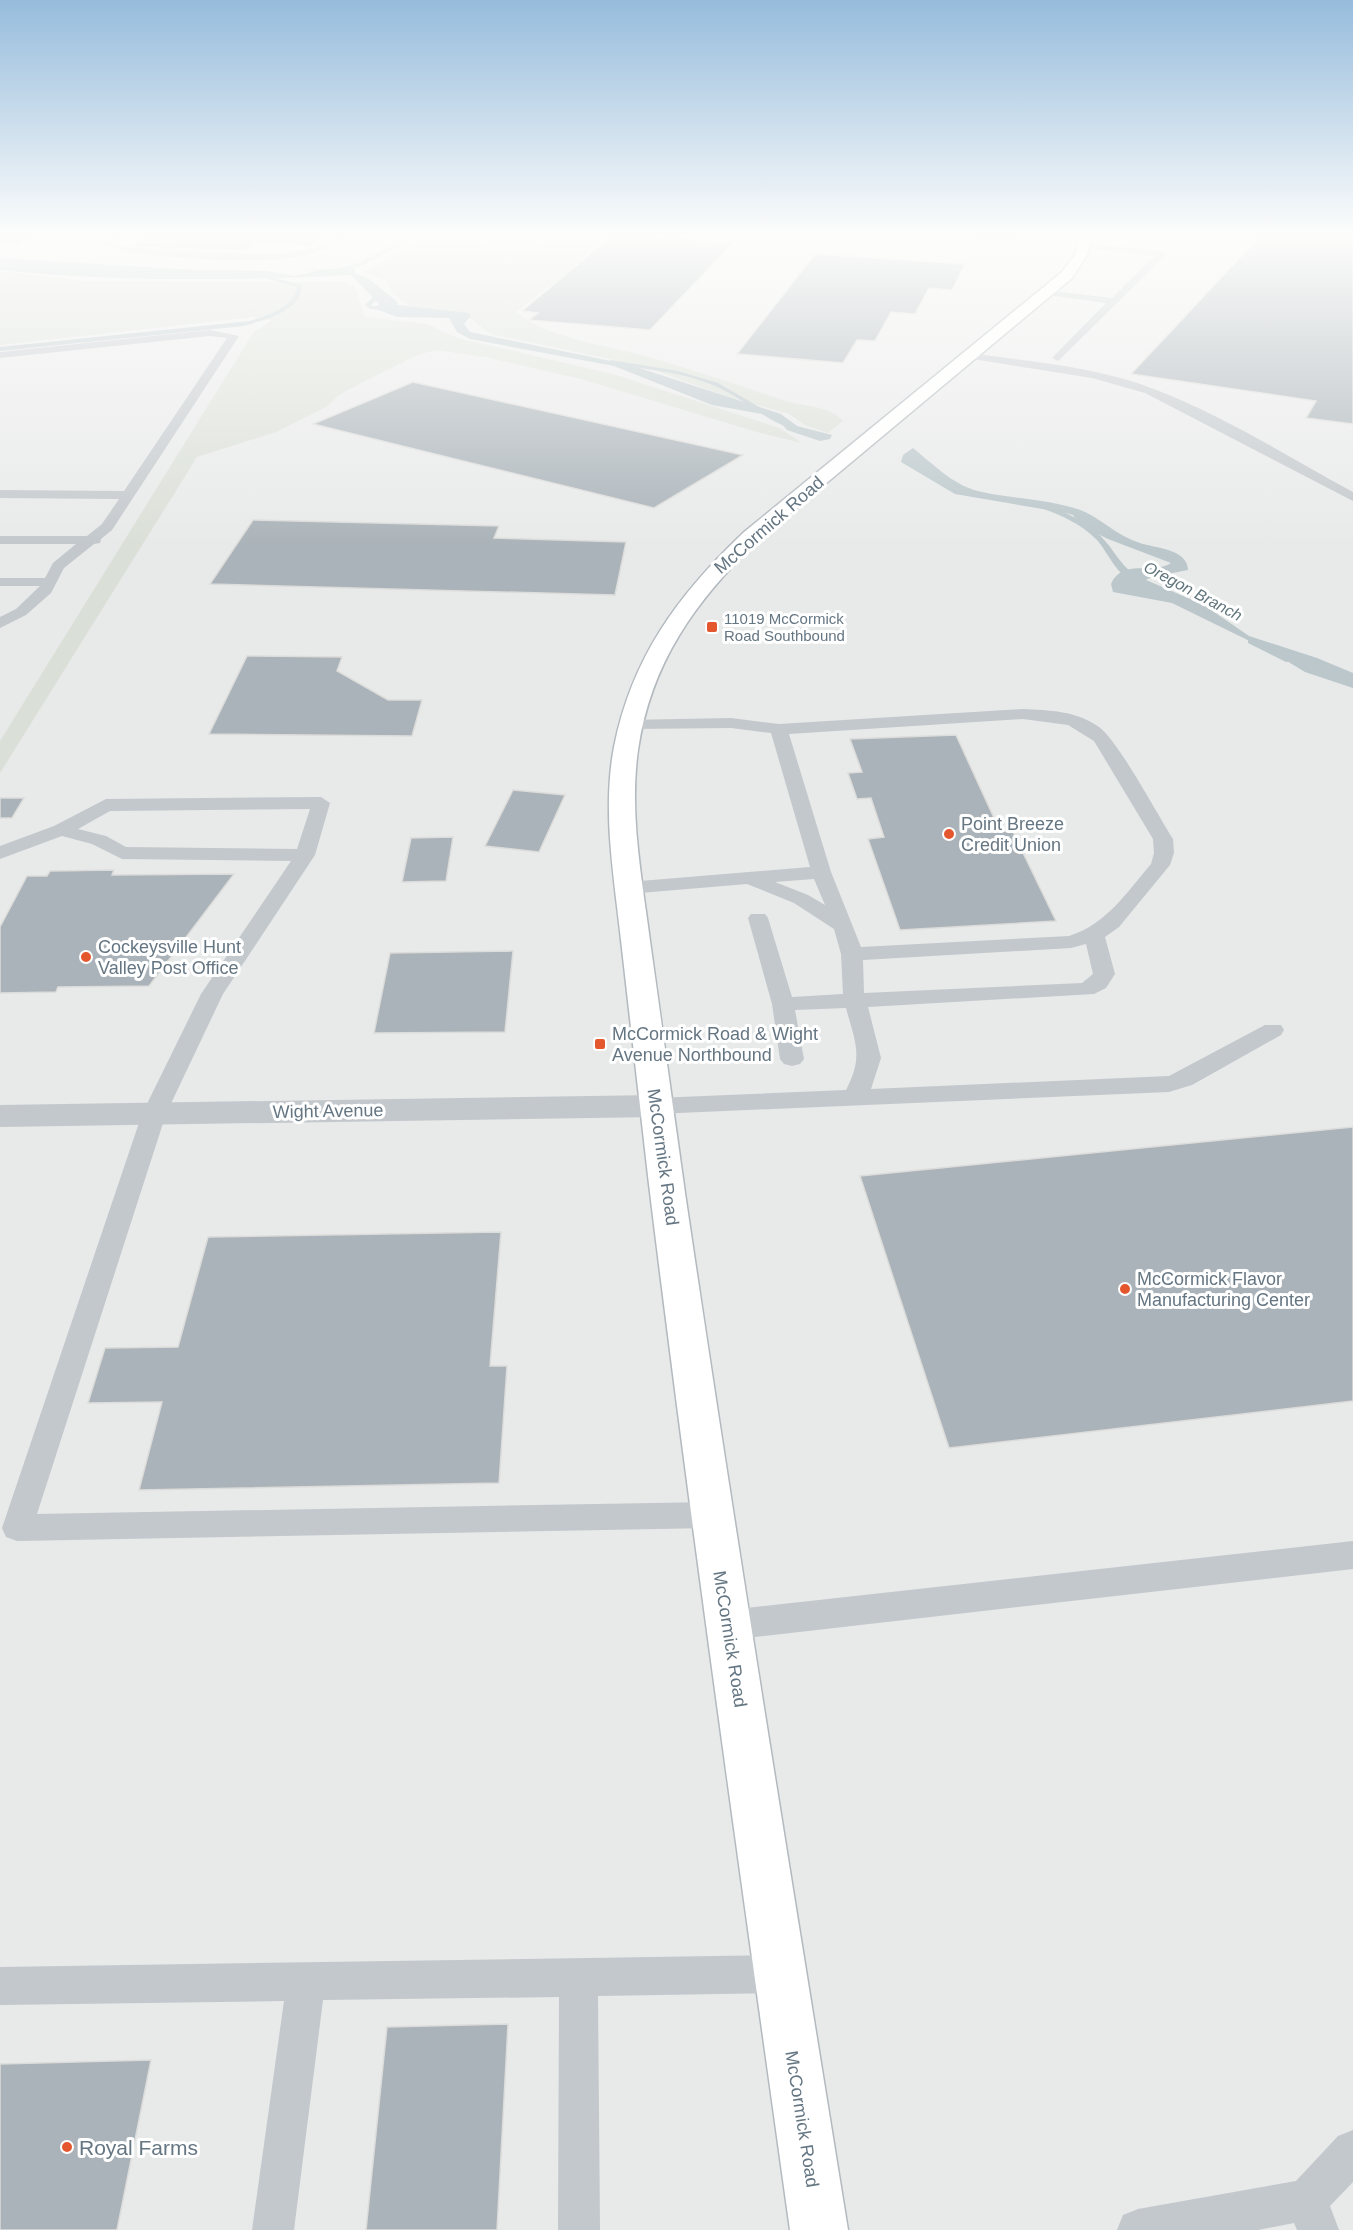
<svg xmlns="http://www.w3.org/2000/svg" width="1353" height="2230" font-family="Arial,sans-serif">
<style>
.built{fill:#e8e9e9}
.green{fill:#dadfd7}
.water{fill:#bbc7cb}
.lines{fill:none;stroke-linecap:round;stroke-linejoin:round}
.stream{fill:#bbc7cb;fill-rule:evenodd}
.building{fill:#aab3b9;stroke:#dcdcda;stroke-width:1.5}
.secondary-casing{stroke:#b3babf;stroke-width:3}
.service{fill:#c3c8cc;fill-rule:evenodd}
.tertiary{fill:#c3c8cc;fill-rule:evenodd}
.secondary{fill:#fff;fill-rule:evenodd}
.poi-dot{fill:#e4572e;stroke:#fff;stroke-width:2}
.labels{text-anchor:middle;dominant-baseline:central;stroke-width:6;stroke-linejoin:round;paint-order:stroke}
.far-poi-label{font-size:15px;fill:#657683;stroke:#fff;text-anchor:start}
.far-water-label{font-size:16px;font-style:italic;fill:#60757c;stroke:#fff}
.street-label{font-size:18px;fill:#657683;stroke:#fff}
.poi-label{font-size:18px;fill:#657683;stroke:#fff;text-anchor:start}
.near-poi-label{font-size:21px;fill:#657683;stroke:#fff;text-anchor:start}
</style>
<rect width="100%" height="100%" fill="#fafaf8"/>
<rect class="built" x="0" y="234" width="1353" height="1996"/>
<g class="green">
<path d="M433,234H479L475,242L494,248H537L567,234H649H615L603,239L593,245L579,263L516,312C550,339 604,345 645,356C693,370 741,386 789,402C807,407 830,406 843,421L828,433L805,425L789,414L726,396L643,366L491,334L463,313L410,306L392,293L386,280L364,272Z"/>
<path d="M0,271L82,281L346,282L355,287L365,317L427,324L457,338L616,375L779,428L802,443L757,432L581,379L485,357L436,350L420,354L361,383L339,395L326,407L276,432L197,457L0,773V741L253,333L272,320L252,317L0,345Z"/>
</g>
<g class="water">
<path d="M0,258L195,270L267,271L294,276L316,271L302,270L355,268V273C373,278 382,291 396,300L398,305L469,313L471,316L464,324L470,332L630,365L781,414L797,426L832,435L830,439L820,441L787,430L782,424L762,414L712,405L614,366L470,339L457,332L449,318L397,317L376,309L379,304L351,275C235,281 116,282 0,270Z"/>
<path d="M913,448C933,464 953,485 978,491C1009,499 1061,499 1089,514C1107,524 1119,536 1140,543C1155,548 1188,549 1188,570L1151,577L1146,580L1204,605L1249,636L1317,658L1353,673V688L1305,672L1272,652L1172,603L1113,592L1111,584C1122,558 1153,575 1171,563L1108,539L1080,525L1073,515L1066,513L955,494L901,462L903,455Z"/>
</g>
<g class="lines">
<g class="stream">
<path d="M414,234H420L363,265L331,272L329,271L359,263Z"/>
<path d="M259,274L302,285C302,311 264,320 244,326L0,351V347L250,321C268,315 293,308 297,287L257,276Z"/>
<path d="M372,287L382,294L371,305L373,306L430,308L451,316L448,318L429,312L370,309L365,305L376,294L369,289Z"/>
<path d="M611,360L678,371L718,383L792,426L789,428C763,418 742,398 717,387C683,371 645,370 609,363Z"/>
<path d="M1037,503C1062,510 1089,521 1106,542C1117,555 1123,568 1138,577V581C1118,581 1108,551 1096,539C1080,523 1057,513 1035,506V504Z"/>
<path d="M1248,639H1254L1293,660L1286,662L1248,643Z"/>
</g>
</g>
<g class="building">
<path d="M0,234H37L17,245L0,244Z"/>
<path d="M152,234H325L311,246L255,244L245,251L132,247Z"/>
<path d="M614,234L734,242L650,330L529,320L538,313L522,311Z"/>
<path d="M910,234H1014L1010,241Z"/>
<path d="M1262,234L1353,235V424L1306,418L1316,401L1131,374Z"/>
<path d="M815,254L965,264L952,290L929,288L915,314L891,312L875,341L857,340L843,363L737,354Z"/>
<path d="M413,382L743,455L654,508L313,424Z"/>
<path d="M253,520L499,526L494,538L626,542L615,595L210,584Z"/>
<path d="M247,656L342,657L337,671L388,700H422L412,736L209,734Z"/>
<path d="M956,735L1000,831L1013,832L1056,921L900,930L868,839L884,837L871,798L857,799L848,773L862,772L850,739Z"/>
<path d="M513,790L565,795L539,852L485,846Z"/>
<path d="M0,798H24L12,818H0Z"/>
<path d="M453,837L446,881L402,882L411,838Z"/>
<path d="M114,870L112,875L234,874L149,986L58,987L56,992L0,993V927L27,876H47L50,871Z"/>
<path d="M513,951L505,1032L374,1033L390,953Z"/>
<path d="M1353,1127V1401L949,1448L860,1176Z"/>
<path d="M501,1232L490,1366H507L499,1483L139,1490L162,1402L88,1403L105,1348L178,1347L208,1237Z"/>
<path d="M508,2024L497,2230H366L387,2027Z"/>
<path d="M151,2060L117,2230H0V2064Z"/>
</g>
<g class="lines">
<g class="secondary-casing">
<path id="secondary" d="M1080,234H1092L1087,255L1072,278L757,541C695,602 651,662 638,750C629,814 642,878 650,941C662,1025 673,1109 685,1193C736,1539 792,1884 848,2230H790C741,1879 691,1528 648,1176C639,1097 630,1018 621,940C614,876 602,811 614,747C632,657 678,595 743,533L1062,272L1075,255Z"/>
</g>
<g class="service">
<path d="M115,234H126L114,243L126,247L230,253H288L310,249L326,244L338,234H347C312,276 177,256 125,253L104,244Z"/>
<path d="M507,234H520L500,241V237Z"/>
<path d="M1085,243L1162,251L1167,254L1058,361L1052,358L1054,356L1106,303L1048,295L1043,292L1044,290L1112,298L1154,256L1082,248L1080,246Z"/>
<path d="M210,330L239,336L112,530L101,539L100,543L94,544L64,568L51,593L26,615L0,628V617L16,609L40,586H0V578H45L53,563L76,544H0V536H87L102,524L119,499L0,498V490L124,491L227,338L210,336L0,358V352Z"/>
<path d="M970,353C1031,362 1096,366 1154,389C1223,415 1288,457 1353,492V501L1145,393L1092,378L966,358L964,356Z"/>
<path d="M1023,709C1049,710 1077,711 1099,727C1119,742 1157,814 1173,839L1174,853L1170,865L1119,927L1105,937L1115,974L1106,988L1094,994L868,1007L881,1058L871,1089L1169,1076L1265,1025H1281L1284,1030L1281,1035L1192,1085L1169,1092L656,1114L648,1112L644,1106L648,1100L656,1098L846,1090C864,1056 855,1042 846,1008L795,1010L804,1059L800,1064L792,1066L784,1064L780,1059L772,1004L748,918L751,914H765L768,918L792,997L843,994L841,954L834,929L794,903L747,884L628,894L621,892L618,888L621,884L628,882L810,867L771,733L731,728L632,729L623,724L626,720L731,718L779,724ZM1023,719L1068,725L1094,741L1153,839L1154,853L1151,864C1126,893 1107,924 1069,936L861,947L831,872L789,734ZM814,879L825,905L808,895L775,882ZM1086,944L1093,974L1082,983L864,993L863,960L1071,948Z"/>
<path d="M321,797L330,803L315,855L223,994L166,1114L37,1514L711,1502L722,1506L726,1515L722,1524L711,1528L17,1541L6,1537L2,1528L142,1114L201,994L291,861L122,859L92,844L62,836L0,859V846L54,826L106,799ZM310,809L297,849L126,847L106,836L78,829L110,811Z"/>
<path d="M1353,1541V1569L728,1640L716,1635L712,1625L716,1615L728,1610Z"/>
<path d="M780,1955L794,1960L799,1974L794,1988L780,1993L598,1996L600,2230H558L559,1997L323,2000L294,2230H252L284,2001L0,2005V1967Z"/>
<path d="M1353,2130V2182L1330,2206L1339,2230H1297L1294,2223L1258,2230H1117L1123,2215L1138,2209L1296,2181L1338,2136Z"/>
</g>
<path class="tertiary" d="M656,1095L668,1098L672,1106L668,1114L656,1117L0,1127V1105Z"/>
<use href="#secondary" class="secondary"/>
</g>
<linearGradient id="sky" x2="0" y2="1"><stop stop-color="#96bcdc"/><stop offset="0.43" stop-color="#fdfdfc"/><stop offset="1" stop-color="#fdfdfc" stop-opacity="0"/></linearGradient>
<rect width="1353" height="546" fill="url(#sky)"/>
<g class="poi-dot">
<rect x="706" y="621" width="12" height="12" rx="3"/>
<circle cx="949" cy="834" r="6"/>
<circle cx="86" cy="957" r="6"/>
<rect x="594" y="1038" width="12" height="12" rx="3"/>
<circle cx="1125" cy="1289" r="6"/>
<circle cx="67" cy="2147" r="6"/>
</g>
<g class="labels">
<g class="far-poi-label">
<text x="724" y="618">11019 McCormick<tspan x="724" dy="17">Road Southbound</tspan></text>
</g>
<g class="far-water-label">
<text transform="translate(1193 591) rotate(28)">Oregon Branch</text>
</g>
<g class="street-label">
<text transform="translate(769 525) rotate(-41)">McCormick Road</text>
<text transform="translate(328 1111) rotate(-1)">Wight Avenue</text>
<text transform="translate(663 1157) rotate(82)">McCormick Road</text>
<text transform="translate(730 1639) rotate(81)">McCormick Road</text>
<text transform="translate(802 2119) rotate(81)">McCormick Road</text>
</g>
<g class="poi-label">
<text x="961" y="824">Point Breeze<tspan x="961" dy="21">Credit Union</tspan></text>
<text x="98" y="947">Cockeysville Hunt<tspan x="98" dy="21">Valley Post Office</tspan></text>
<text x="612" y="1034">McCormick Road &amp; Wight<tspan x="612" dy="21">Avenue Northbound</tspan></text>
<text x="1137" y="1279">McCormick Flavor<tspan x="1137" dy="21">Manufacturing Center</tspan></text>
</g>
<g class="near-poi-label">
<text x="79" y="2147">Royal Farms</text>
</g>
</g>
</svg>
